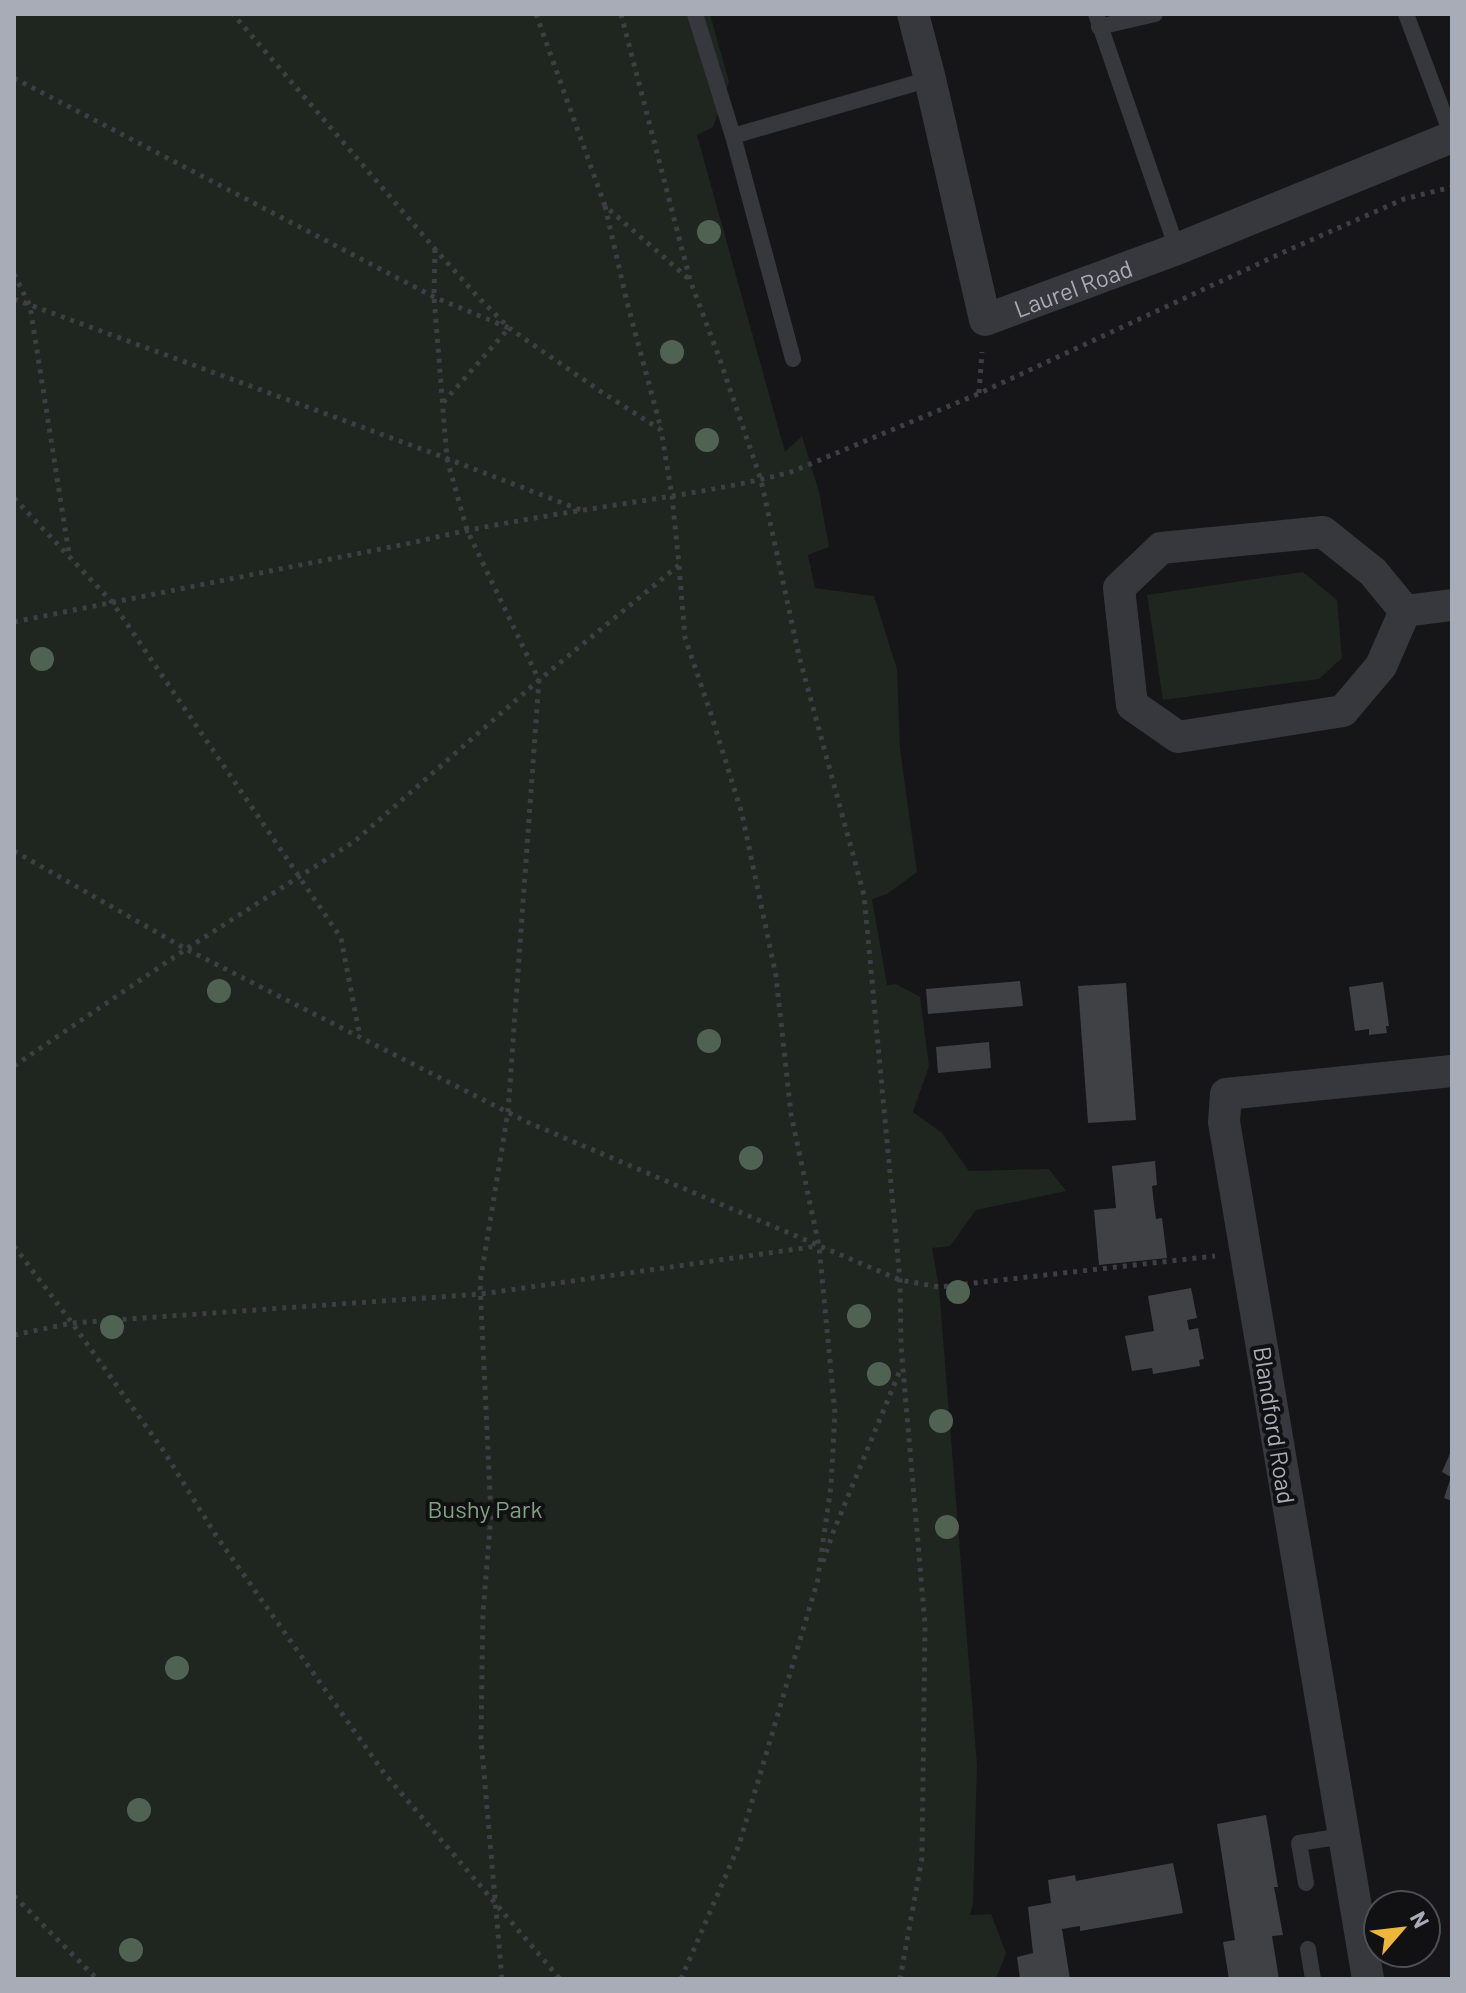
<svg xmlns="http://www.w3.org/2000/svg" width="1466" height="1993" font-family="Barlow,sans-serif">
<style>
.green{fill:#1e261f}
.building{fill:#404145}
.lines{fill:none;stroke-linecap:round;stroke-linejoin:round}
.path{stroke:#3d3f44;stroke-width:5;stroke-dasharray:4 6;stroke-linecap:butt}
.lane{stroke:#37383d;stroke-width:16}
.street{stroke:#37383d;stroke-width:32}
.tree{fill:#506353}
.labels{text-anchor:middle;dominant-baseline:central;stroke-width:8;stroke-linejoin:round;paint-order:stroke}
.street-label{font-size:24px;fill:#a8acb7;stroke:#111113}
.park-label{font-size:24px;fill:#80a284;stroke:#111113}
</style>
<rect width="100%" height="100%" fill="#161618"/>
<g class="green">
<path d="M14,14H710L729,82L713,127L697,135L785,452L802,436L819,492L829,547L808,555L815,588L874,596L897,669L900,749L917,872L887,894L872,899L887,985L896,984L920,997L929,1066L913,1112L942,1133L969,1171L1049,1169L1066,1191L976,1210L950,1246L932,1248L939,1288L977,1765L973,1903L970,1915L991,1914L1006,1953L996,1979H14Z"/>
<path d="M1303,572L1337,600L1342,658L1319,679L1163,700L1147,595Z"/>
</g>
<g class="building">
<path d="M1020,981L1023,1006L928,1014L926,989Z"/>
<path d="M1383,982L1389,1026H1386L1387,1033L1369,1035V1029L1355,1031L1349,987Z"/>
<path d="M1126,983L1136,1120L1088,1123L1078,986Z"/>
<path d="M989,1042L991,1068L938,1073L936,1047Z"/>
<path d="M1155,1161L1157,1185L1152,1186L1154,1204L1156,1219L1162,1218L1167,1258L1099,1265L1094,1210L1116,1208L1112,1166Z"/>
<path d="M1191,1288L1197,1318L1187,1320L1189,1330L1198,1328L1204,1359L1199,1360L1200,1366L1153,1374L1152,1368L1132,1371L1125,1336L1154,1331L1148,1296Z"/>
<path d="M1452,1449V1501L1444,1498L1451,1477L1442,1472Z"/>
<path d="M1266,1815L1278,1887H1274L1283,1935L1272,1936L1279,1979H1229L1223,1942L1235,1940L1217,1824Z"/>
<path d="M1173,1863L1183,1913L1080,1931V1926L1062,1929L1070,1979H1020L1017,1957L1033,1953L1028,1907L1051,1903L1048,1880L1075,1875L1076,1881Z"/>
</g>
<g class="lines">
<g class="path">
<path d="M536,14L605,206L689,279"/>
<path d="M621,14L690,280L719,357L761,480L799,656L864,895L900,1280L901,1346L925,1624L922,1858L900,1979"/>
<path d="M14,78L434,297L509,328L441,405"/>
<path d="M605,206L627,302L661,429"/>
<path d="M435,249L434,297L447,459L467,530L539,680L508,1112L480,1283L491,1515L483,1612L481,1739L502,1979"/>
<path d="M14,274L30,306L69,554"/>
<path d="M14,299L435,454L581,510"/>
<path d="M979,393L982,352"/>
<path d="M14,498L112,602L341,938L360,1037"/>
<path d="M679,566L685,638L711,714L742,814L776,976L791,1114L819,1246L835,1413L831,1486L818,1577"/>
<path d="M14,622L411,543C481,526 551,515 622,504C678,495 735,487 791,472L978,394L1284,252L1404,199L1452,187"/>
<path d="M14,851L186,949L527,1122L900,1280L939,1287L1215,1256"/>
<path d="M14,1066L186,949L355,841L539,680L679,565L672,496L661,430L600,391L509,328L478,297L435,249L233,14"/>
<path d="M14,1246L72,1323L163,1450L217,1537L384,1773L560,1979"/>
<path d="M14,1335L72,1323L481,1294L818,1246"/>
<path d="M823,1562L832,1535L901,1368"/>
<path d="M14,1896L97,1979"/>
<path d="M681,1979L739,1845L819,1576"/>
</g>
<g class="lane">
<path d="M695,14L733,136"/>
<path d="M1096,14L1177,249"/>
<path d="M1406,14L1452,136"/>
<path d="M1099,27L1155,14"/>
<path d="M793,359L733,136L930,79"/>
<path d="M1306,1883L1299,1843L1343,1836"/>
<path d="M1308,1949L1313,1979"/>
</g>
<g class="street">
<path id="s1" d="M913,14L930,79L985,320L1177,249L1452,137"/>
<path d="M1323,532L1373,572L1405,611L1381,666L1343,711L1178,737L1132,705L1119,588L1161,548Z"/>
<path d="M1405,611L1452,605"/>
<path d="M1368,1979L1224,1122L1226,1094L1452,1071"/>
</g>
</g>
<g class="tree">
<circle cx="709" cy="232" r="12"/>
<circle cx="672" cy="352" r="12"/>
<circle cx="707" cy="440" r="12"/>
<circle cx="42" cy="659" r="12"/>
<circle cx="219" cy="991" r="12"/>
<circle cx="709" cy="1041" r="12"/>
<circle cx="751" cy="1158" r="12"/>
<circle cx="958" cy="1292" r="12"/>
<circle cx="859" cy="1316" r="12"/>
<circle cx="112" cy="1327" r="12"/>
<circle cx="879" cy="1374" r="12"/>
<circle cx="941" cy="1421" r="12"/>
<circle cx="947" cy="1527" r="12"/>
<circle cx="177" cy="1668" r="12"/>
<circle cx="139" cy="1810" r="12"/>
<circle cx="131" cy="1950" r="12"/>
</g>
<g class="labels">
<g class="street-label">
<text stroke="none"><textPath href="#s1" startOffset="408">Laurel Road</textPath></text>
<text transform="translate(1275 1425) rotate(81)">Blandford Road</text>
</g>
<g class="park-label">
<text x="485" y="1508">Bushy Park</text>
</g>
</g>
<rect width="1466" height="1993" fill="none" stroke="#a8acb7" stroke-width="32"/>
<g transform="translate(1402 1929) rotate(62)"><circle r="38" fill="#111113" stroke="#4d4f55" stroke-width="2"/>
<path d="M0-6L14 30L0 20L-14 30Z" fill="#ecb73a"/>
<text y="-12" font-size="22" font-weight="bold" text-anchor="middle" fill="#a8acb7">N</text>
</g>
</svg>
